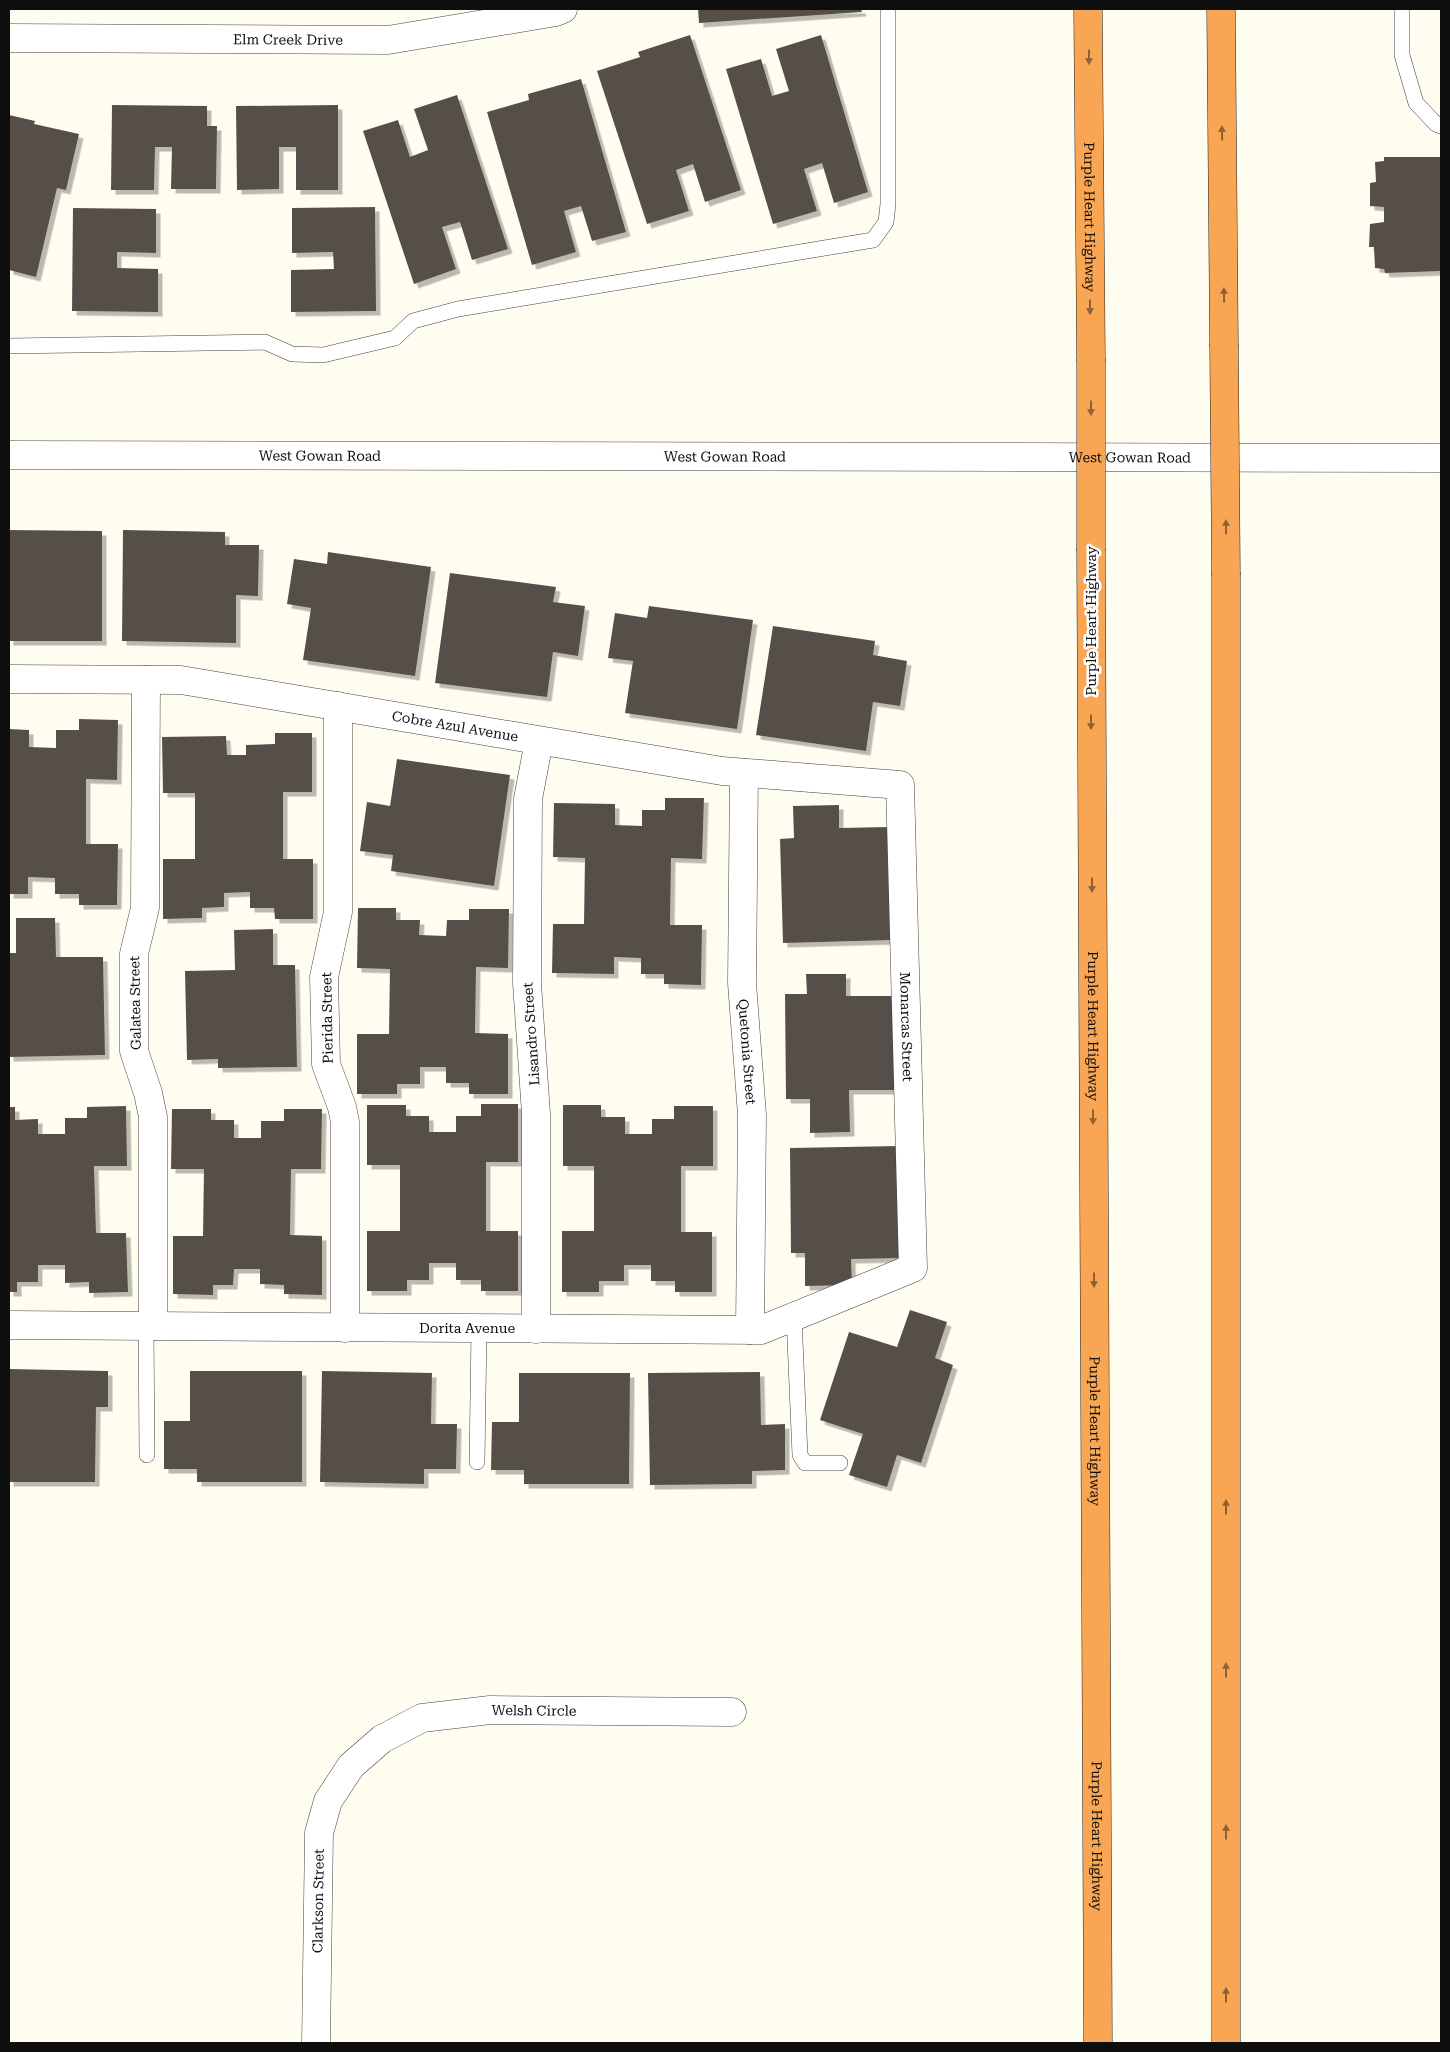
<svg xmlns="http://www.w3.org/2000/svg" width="1450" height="2052" font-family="'Roboto Serif',serif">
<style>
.building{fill:#57504a;filter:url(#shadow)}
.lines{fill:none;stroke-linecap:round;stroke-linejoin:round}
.service-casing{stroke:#414141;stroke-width:16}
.minor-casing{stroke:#414141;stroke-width:29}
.tertiary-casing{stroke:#414141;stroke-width:29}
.motorway-casing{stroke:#1f1f1f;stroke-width:29}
.service{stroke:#fff;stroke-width:15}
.minor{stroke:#fff;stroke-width:28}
.tertiary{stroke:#fff;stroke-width:28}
.motorway{stroke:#f9a654;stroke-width:28}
.motorway-bridge-casing{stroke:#1f1f1f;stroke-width:29;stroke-linecap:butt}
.motorway-bridge{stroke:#f9a654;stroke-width:28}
.oneway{fill:#8f6234}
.labels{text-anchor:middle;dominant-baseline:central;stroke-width:5;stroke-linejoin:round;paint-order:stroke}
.street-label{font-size:14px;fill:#0e0e0e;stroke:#fff}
</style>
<defs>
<filter id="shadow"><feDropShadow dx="4.5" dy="4.5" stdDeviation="0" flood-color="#0004"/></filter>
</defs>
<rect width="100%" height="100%" fill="#fffdf0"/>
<g class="building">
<path d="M698,9H861L862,12L699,23Z"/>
<path d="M690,35L741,190L705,202L693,164L676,170L689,211L647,224L597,71L640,57L638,52Z"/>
<path d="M821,35L868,192L834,203L822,163L804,169L817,211L773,224L726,69L761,59L772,96L789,91L776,49Z"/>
<path d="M581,79L626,232L592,241L581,206L564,211L576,252L532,265L487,112L529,100L528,94Z"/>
<path d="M457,95L508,249L472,260L460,222L442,227L456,269L414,284L363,131L398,120L410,157L428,150L414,109Z"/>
<path d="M112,105L207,106V126H217L216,189H171L172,147H155L154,190H111Z"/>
<path d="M338,105V190H296V147H279V189L237,190L236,106Z"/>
<path d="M9,115L35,121L34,124L79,134L66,190L57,188L36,277L9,270Z"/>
<path d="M1384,157H1441V271L1385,273L1384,269L1375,268L1374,247H1369L1370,224L1384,222V207L1370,206V183L1376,182L1375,162L1384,161Z"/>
<path d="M375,207L376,311L291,312V270L334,269L333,252L292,253V208Z"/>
<path d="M73,208L156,209V253L117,252V268L158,269V312L72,311Z"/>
<path d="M9,530L102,531V641H9Z"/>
<path d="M123,530L225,532V545H259L258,596L236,595V643L122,641Z"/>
<path d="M328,552L431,567L415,676L303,660L311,608L287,604L294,559L327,564Z"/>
<path d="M450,573L556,587L553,602L585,606L578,656L553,652L547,697L435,683Z"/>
<path d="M649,606L753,620L737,729L625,713L633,661L608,658L615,613L647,618Z"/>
<path d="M773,626L875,641L873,655L907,661L900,706L873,702L866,751L756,735Z"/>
<path d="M79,719L118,720L117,780L86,779V844H118L117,905H79V894H55V878L28,877V894H9V729L29,730V747L56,748V730H79Z"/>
<path d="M275,733H312V792H283V859H313V919H275L274,908H250V892L224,893V907L202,908V918L163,919V859H195V793H163L162,737L226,736L227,755H246V745L275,744Z"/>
<path d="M397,759L510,775L494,886L391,871L393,855L360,851L367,802L390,806Z"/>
<path d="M665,798H704L702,859L671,858L670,925H702L701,985L664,984V974H641V958L614,957V974L552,973L553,924H584L585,858L553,857L554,803L615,804V825L642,826V810H665Z"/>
<path d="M839,805V828L890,827L893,940L783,943L780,839L794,838L793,806Z"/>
<path d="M358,908H396V920H420L419,935L446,936L447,920H469V909H509L508,968L476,967L475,1033L508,1034V1094H469V1083H446V1067H420V1084H397V1094H357V1034H389L390,969L357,968Z"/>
<path d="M16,918H55L56,957H103L105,1055L9,1057V953H16Z"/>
<path d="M273,929V965H295L297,1067L218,1068V1059L187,1060L185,971L235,970L234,930Z"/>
<path d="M806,974H846V996H896L897,1090H849L850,1132L810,1133V1099H786L785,994H807Z"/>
<path d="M481,1104H518V1162H486V1231H518V1291H481V1280H456V1263H429V1280H407V1291H367V1231H400V1165H367V1105H406V1116H429V1132H456V1116H481Z"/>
<path d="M563,1105H601V1117H625V1134H652V1119H674V1106H713V1166H681V1232H712V1292H675V1281H651V1265H624V1281H599V1292H562V1231H594V1166H563Z"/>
<path d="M126,1106L127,1166H94L96,1233H126L128,1292L89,1293V1282L65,1283V1265H38V1282H17V1292H9V1107H15V1120L38,1119V1134H65V1118H87V1107Z"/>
<path d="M172,1109H211V1120H234V1138H261V1121H284V1109H322L321,1169H291L290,1235L322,1236V1295L284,1294V1285L260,1284V1269H234L233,1285H213V1295L173,1294V1236H203L204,1169H171Z"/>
<path d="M899,1146L902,1258L851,1259L852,1285L805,1286V1253H791L790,1148Z"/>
<path d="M910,1310L947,1322L935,1358L953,1365L921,1463L897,1455L887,1487L849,1475L863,1434L820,1420L849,1332L897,1347Z"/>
<path d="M9,1369L108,1371V1407H96L95,1482H9Z"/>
<path d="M190,1371H302V1482H197V1469H164V1421H190Z"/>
<path d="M322,1371L432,1373L431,1424H457L456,1469H424V1484L320,1482Z"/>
<path d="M760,1372L761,1425L785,1424V1470L752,1471V1484L650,1485L648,1373Z"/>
<path d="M519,1373H630L629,1484H524V1470H491L492,1422H519Z"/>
</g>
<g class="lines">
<g class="service-casing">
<g id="service">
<path d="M1402,9V55L1416,103L1436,124L1441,126"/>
<path d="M9,346L265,342L292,354L323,355L395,338L413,321L458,309L873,240L886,222L888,204V9"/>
<path d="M794,1317L800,1455L805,1463H840"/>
<path d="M146,1326L147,1455"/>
<path d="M477,1462L479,1329"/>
</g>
</g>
<g class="minor-casing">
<g id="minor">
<path id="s1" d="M9,38L388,40L556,12L563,9"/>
<path id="s2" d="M9,679L181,680L722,771L900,785L913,1268L761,1330L9,1325"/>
<path d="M146,680L145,908L134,954V1051L148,1093L153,1117V1326"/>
<path d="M338,706V912L324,977L326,1064L342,1107L345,1122V1328"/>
<path id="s3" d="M744,773L742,983L752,1115L750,1330"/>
<path d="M536,1329V1114L527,983L528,799L539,741"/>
<path id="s4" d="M316,2043L319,1833L328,1801L351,1766L382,1739L422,1718L490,1710L732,1712"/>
</g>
</g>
<g class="tertiary-casing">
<g id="tertiary">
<path id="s5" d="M9,455L1441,458"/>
</g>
</g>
<g class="motorway-casing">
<g id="motorway">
<path id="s6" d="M1088,9L1091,359"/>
<path d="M1221,9L1224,344"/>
<path id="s7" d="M1091,551L1098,2043"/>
<path d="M1226,575V2043"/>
</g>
</g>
<use href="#service" class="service"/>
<use href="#minor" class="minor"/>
<use href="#tertiary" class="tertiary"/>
<use href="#motorway" class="motorway"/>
<g class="motorway-bridge-casing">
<g id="motorway-bridge">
<path d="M1224,344L1226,575"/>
<path d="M1091,359V551"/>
</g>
</g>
<use href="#motorway-bridge" class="motorway-bridge"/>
</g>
<defs><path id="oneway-solid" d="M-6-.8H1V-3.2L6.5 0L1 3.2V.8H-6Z" transform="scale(1.25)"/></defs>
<g class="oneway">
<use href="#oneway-solid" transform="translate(1089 57) rotate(90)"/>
<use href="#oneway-solid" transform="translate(1222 133) rotate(-91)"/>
<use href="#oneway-solid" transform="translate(1224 295) rotate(-91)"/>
<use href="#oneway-solid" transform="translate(1090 307) rotate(90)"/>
<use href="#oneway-solid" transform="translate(1091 408) rotate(90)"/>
<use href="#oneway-solid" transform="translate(1226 527) rotate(-90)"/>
<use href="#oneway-solid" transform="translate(1091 722) rotate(90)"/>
<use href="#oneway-solid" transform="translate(1092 885) rotate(90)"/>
<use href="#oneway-solid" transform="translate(1093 1117) rotate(90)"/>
<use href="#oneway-solid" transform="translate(1094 1280) rotate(90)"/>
<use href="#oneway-solid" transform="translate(1226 1507) rotate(-90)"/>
<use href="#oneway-solid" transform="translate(1226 1670) rotate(-90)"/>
<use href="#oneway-solid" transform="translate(1226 1832) rotate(-90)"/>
<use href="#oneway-solid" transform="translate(1226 1995) rotate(-90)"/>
</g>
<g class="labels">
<g class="street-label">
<text stroke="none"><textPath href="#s1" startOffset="279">Elm Creek Drive</textPath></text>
<text stroke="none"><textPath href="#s6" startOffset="208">Purple Heart Highway</textPath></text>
<text stroke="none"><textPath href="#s5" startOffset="311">West Gowan Road</textPath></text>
<text stroke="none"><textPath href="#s5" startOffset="716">West Gowan Road</textPath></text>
<text stroke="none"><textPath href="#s5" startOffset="1121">West Gowan Road</textPath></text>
<text transform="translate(1091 621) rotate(-90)">Purple Heart Highway</text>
<text stroke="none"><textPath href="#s2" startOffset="450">Cobre Azul Avenue</textPath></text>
<text transform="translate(135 1003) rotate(-91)">Galatea Street</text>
<text transform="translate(327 1018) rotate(-91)">Pierida Street</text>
<text stroke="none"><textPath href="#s2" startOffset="1141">Monarcas Street</textPath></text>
<text stroke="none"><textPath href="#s7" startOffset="475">Purple Heart Highway</textPath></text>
<text transform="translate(531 1034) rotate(-94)">Lisandro Street</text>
<text stroke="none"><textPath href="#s3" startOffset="279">Quetonia Street</textPath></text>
<text x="467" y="1328">Dorita Avenue</text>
<text stroke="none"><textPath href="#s7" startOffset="880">Purple Heart Highway</textPath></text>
<text stroke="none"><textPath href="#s4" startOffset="484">Welsh Circle</textPath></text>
<text stroke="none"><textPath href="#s7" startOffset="1285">Purple Heart Highway</textPath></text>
<text stroke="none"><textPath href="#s4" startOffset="142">Clarkson Street</textPath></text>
</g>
</g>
<rect width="1450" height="2052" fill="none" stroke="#0e0e0e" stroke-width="20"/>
</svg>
